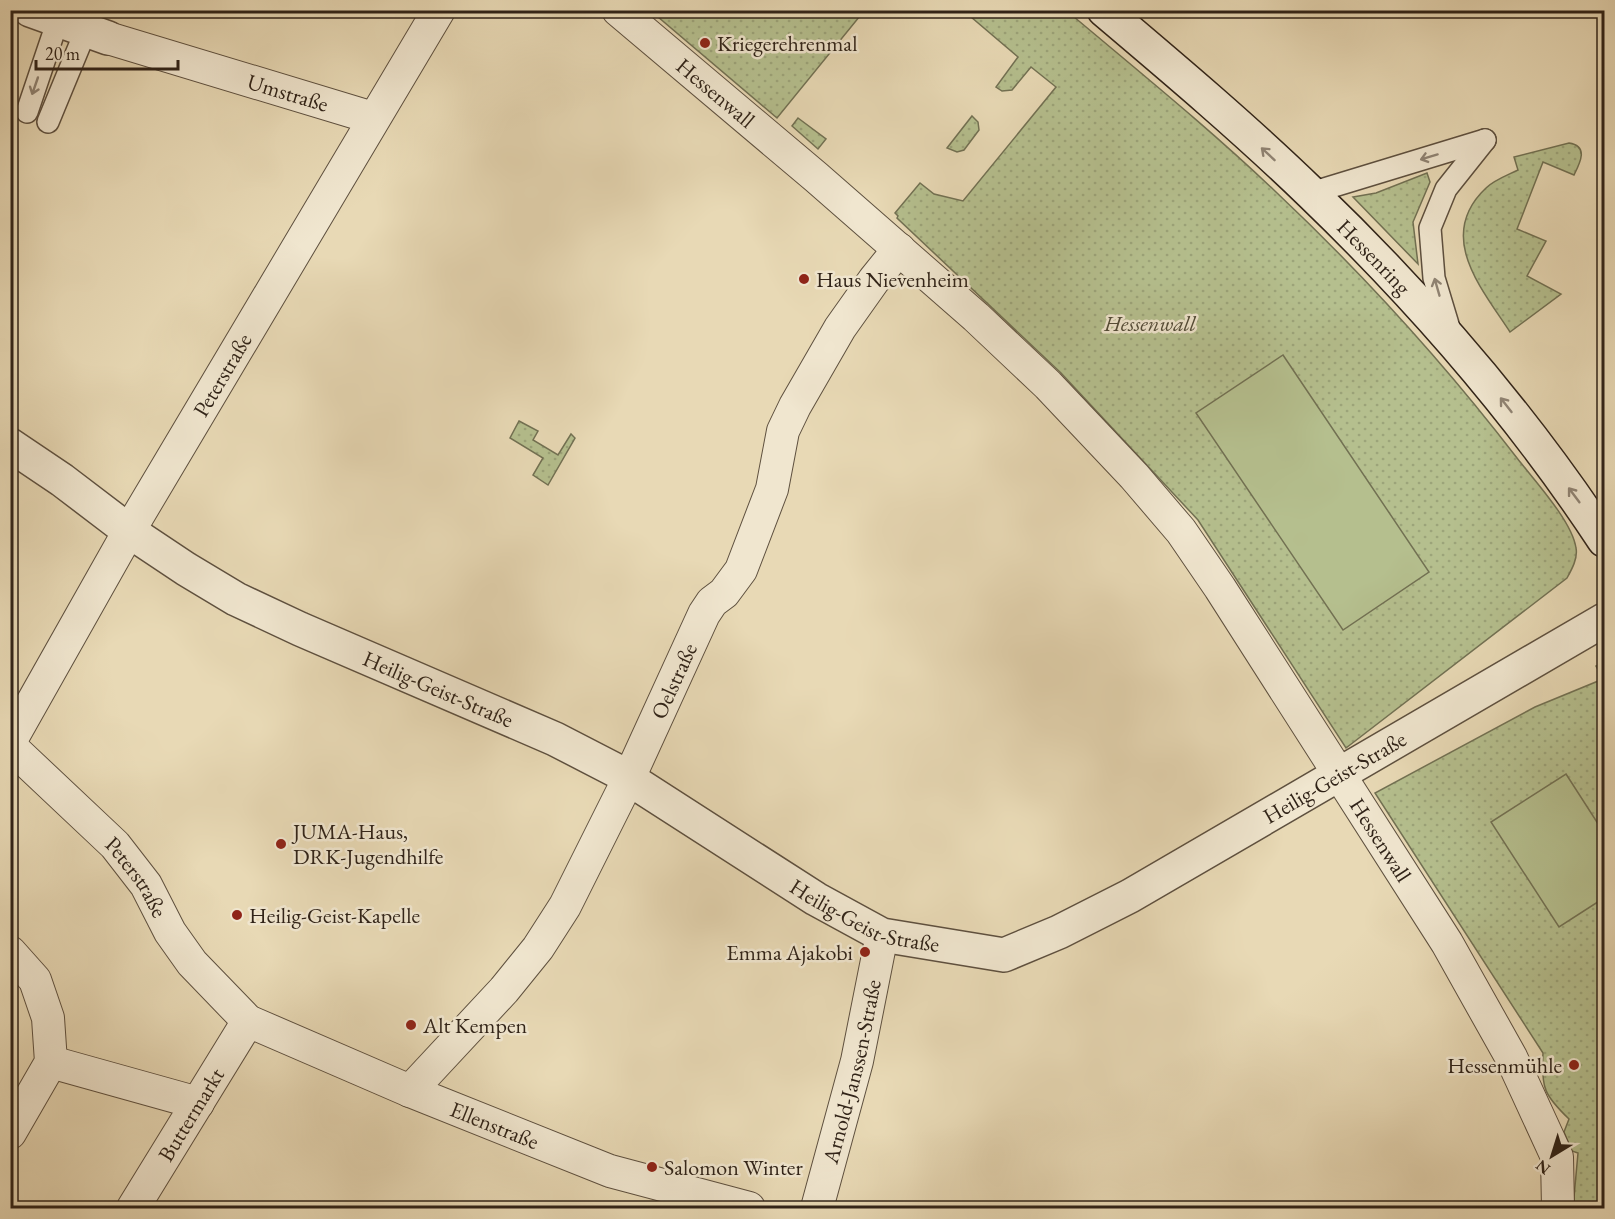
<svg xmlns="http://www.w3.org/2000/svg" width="1615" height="1219" font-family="'EB Garamond',serif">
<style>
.grass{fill:url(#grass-dots);stroke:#727153;stroke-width:1.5}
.pitch{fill:#b5bf8e;stroke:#727153;stroke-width:1.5}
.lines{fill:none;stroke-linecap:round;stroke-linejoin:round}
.service-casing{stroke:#5e503f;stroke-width:24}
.pedestrian-casing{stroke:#5e503f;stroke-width:34}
.minor-casing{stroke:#5e503f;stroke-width:36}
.secondary-casing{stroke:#302318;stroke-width:36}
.service{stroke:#f0e6cf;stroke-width:21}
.pedestrian{stroke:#f0e6cf;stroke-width:32}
.minor{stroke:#f0e6cf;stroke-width:33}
.secondary{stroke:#f0e6cf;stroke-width:33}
.oneway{stroke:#908474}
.poi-dot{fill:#8f2418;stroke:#f0e6cf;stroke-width:2}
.labels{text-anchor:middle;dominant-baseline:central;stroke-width:5;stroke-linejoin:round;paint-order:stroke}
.poi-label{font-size:22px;fill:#302318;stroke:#f0e6cf;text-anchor:start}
.street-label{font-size:22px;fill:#302318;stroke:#f0e6cf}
.park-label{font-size:22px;font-style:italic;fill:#514a36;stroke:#f0e6cf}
</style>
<defs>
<pattern id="grass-dots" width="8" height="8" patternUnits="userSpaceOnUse" patternTransform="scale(1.5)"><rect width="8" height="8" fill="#b5bf8e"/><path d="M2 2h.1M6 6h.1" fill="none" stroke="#9ca47a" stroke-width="1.8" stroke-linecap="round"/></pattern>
</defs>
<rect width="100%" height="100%" fill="#e8d9b5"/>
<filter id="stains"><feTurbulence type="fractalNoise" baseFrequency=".00333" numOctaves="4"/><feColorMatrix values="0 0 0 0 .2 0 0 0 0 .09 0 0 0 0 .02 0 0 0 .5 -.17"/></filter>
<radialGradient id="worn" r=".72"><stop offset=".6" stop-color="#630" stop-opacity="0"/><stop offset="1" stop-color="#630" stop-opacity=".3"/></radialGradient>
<g class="grass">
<path d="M651,11H864L777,118Z"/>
<path d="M964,11H1067C1137,70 1209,128 1276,192C1363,274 1444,363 1517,458C1534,480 1572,521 1576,548C1578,558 1572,569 1567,578L1346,748L1198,520L1061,373L897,218L898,216L895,213L920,183L934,194L963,201L1056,87L1031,67L1012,90L1002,91L996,87L1018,57Z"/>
<path d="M972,116L978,122L979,130L964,150L957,152L947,148Z"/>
<path d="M798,118L826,139L818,149L792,126Z"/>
<path d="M1569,143C1589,146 1580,163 1574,175L1543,162L1517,229L1546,241L1527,276L1561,294L1510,332C1482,289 1435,236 1486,188C1494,180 1508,175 1518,170L1514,157Z"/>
<path d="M1427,173L1430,182L1413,222L1418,264L1353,197L1376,193Z"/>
<path d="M519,421L538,431L533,440L558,455L571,434L575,438L548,485L533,475L543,458L510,438Z"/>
<path d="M1604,662V1208H1573L1578,1153L1572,1151L1564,1132L1569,1119C1544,1095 1541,1088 1543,1053L1375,793L1535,707L1603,679L1596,666Z"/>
</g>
<g class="pitch">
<path d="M1283,355L1429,572L1343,630L1196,413Z"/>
<path d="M1566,774L1604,833V898L1559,927L1491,822Z"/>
</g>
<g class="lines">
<g class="service-casing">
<g id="service">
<path d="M27,112L58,20"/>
<path d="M48,122L86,30"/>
<path d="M1311,193L1485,140"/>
<path d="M1450,331L1434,278L1430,228L1446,189L1485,140"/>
</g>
</g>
<g class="pedestrian-casing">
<g id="pedestrian">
<path id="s1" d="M618,10L816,177L976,317L1048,385L1134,476L1181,531L1220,588L1447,943L1511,1057L1557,1157L1558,1208"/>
<path id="s2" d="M108,38L373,118"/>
<path id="s3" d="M10,742L129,531L439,10"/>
<path id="s4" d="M10,746L115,845L146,885L170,932L192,963L248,1021L410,1091L610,1171L749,1208"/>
<path d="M10,952L35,980L48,1018L51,1062L10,1133"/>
<path d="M51,1062L198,1103"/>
<path id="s5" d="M410,1091L504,990L538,948L565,906L629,778L704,614L712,602L724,593L741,570L772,489L783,431L795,406L840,328L874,280L899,249"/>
<path id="s6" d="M133,1208L248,1021"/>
<path id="s7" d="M817,1208L857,1061L882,935"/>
</g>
</g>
<g class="minor-casing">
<g id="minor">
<path d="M30,10L108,38"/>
<path id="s8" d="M10,445L62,480L129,531L186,569L236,599L300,629L555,739L617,771L816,899L882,935L1004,955L1059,932L1130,896L1604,620"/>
</g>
</g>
<g class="secondary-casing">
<g id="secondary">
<path id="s9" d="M1104,10C1175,70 1246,130 1312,194C1420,298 1521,414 1604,540"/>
</g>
</g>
<use href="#service" class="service"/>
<use href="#pedestrian" class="pedestrian"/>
<use href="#minor" class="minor"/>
<use href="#secondary" class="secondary"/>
</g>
<defs><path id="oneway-shaft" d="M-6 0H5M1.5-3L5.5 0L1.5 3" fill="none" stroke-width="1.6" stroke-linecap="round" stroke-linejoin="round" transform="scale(1.5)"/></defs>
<g class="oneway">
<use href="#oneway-shaft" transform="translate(35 86) rotate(109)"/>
<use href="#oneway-shaft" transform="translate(1268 154) rotate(-137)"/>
<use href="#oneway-shaft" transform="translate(1429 157) rotate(163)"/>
<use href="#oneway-shaft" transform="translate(1437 287) rotate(-106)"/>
<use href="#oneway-shaft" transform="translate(1506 405) rotate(-128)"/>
<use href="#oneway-shaft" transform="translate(1574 495) rotate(-127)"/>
</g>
<g class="poi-dot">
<circle cx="705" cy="43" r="6"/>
<circle cx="804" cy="279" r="6"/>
<circle cx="281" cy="844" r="6"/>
<circle cx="237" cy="915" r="6"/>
<circle cx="865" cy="952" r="6"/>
<circle cx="411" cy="1025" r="6"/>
<circle cx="1574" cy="1065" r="6"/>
<circle cx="652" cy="1167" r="6"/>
</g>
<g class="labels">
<g class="poi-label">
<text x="717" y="43">Kriegerehrenmal</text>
<text x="816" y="279">Haus Nievenheim</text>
<text x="293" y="831">JUMA-Haus,<tspan x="293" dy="25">DRK-Jugendhilfe</tspan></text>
<text x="249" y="915">Heilig-Geist-Kapelle</text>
<text x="853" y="952" text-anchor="end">Emma Ajakobi</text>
<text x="423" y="1025">Alt Kempen</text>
<text x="1562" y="1065" text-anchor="end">Hessenmühle</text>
<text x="664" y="1167">Salomon Winter</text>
</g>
<g class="street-label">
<text stroke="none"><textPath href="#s2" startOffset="188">Umstraße</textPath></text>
<text stroke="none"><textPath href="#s1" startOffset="128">Hessenwall</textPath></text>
<text stroke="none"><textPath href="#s9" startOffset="366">Hessenring</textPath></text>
<text stroke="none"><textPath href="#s3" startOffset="424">Peterstraße</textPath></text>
<text stroke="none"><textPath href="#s5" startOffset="492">Oelstraße</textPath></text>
<text stroke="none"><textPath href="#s8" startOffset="495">Heilig-Geist-Straße</textPath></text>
<text stroke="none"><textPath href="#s8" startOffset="1503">Heilig-Geist-Straße</textPath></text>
<text stroke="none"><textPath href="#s1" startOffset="1136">Hessenwall</textPath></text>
<text stroke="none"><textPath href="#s4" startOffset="183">Peterstraße</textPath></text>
<text stroke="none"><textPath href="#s8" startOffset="981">Heilig-Geist-Straße</textPath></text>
<text stroke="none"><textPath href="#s7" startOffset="141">Arnold-Janssen-Straße</textPath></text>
<text stroke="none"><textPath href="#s6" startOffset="110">Buttermarkt</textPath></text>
<text stroke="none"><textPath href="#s4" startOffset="634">Ellenstraße</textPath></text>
</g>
<g class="park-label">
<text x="1150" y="323">Hessenwall</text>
</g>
</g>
<rect width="1615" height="1219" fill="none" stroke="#e8d9b5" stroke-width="36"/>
<rect x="12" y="12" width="1591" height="1195" fill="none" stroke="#302318" stroke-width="3"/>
<rect x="18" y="18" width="1579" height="1183" fill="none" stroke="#302318" stroke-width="1.5"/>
<g transform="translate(1552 1156) rotate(218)" stroke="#f0e6cf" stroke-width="4.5" paint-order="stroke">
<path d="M0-4.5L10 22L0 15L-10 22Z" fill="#302318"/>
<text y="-9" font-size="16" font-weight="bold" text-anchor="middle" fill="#302318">N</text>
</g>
<path d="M36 60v9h142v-9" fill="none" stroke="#302318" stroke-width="3"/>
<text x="45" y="60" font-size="18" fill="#302318" stroke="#f0e6cf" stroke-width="4.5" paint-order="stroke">20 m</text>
<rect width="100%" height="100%" filter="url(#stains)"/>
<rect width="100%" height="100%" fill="url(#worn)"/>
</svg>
